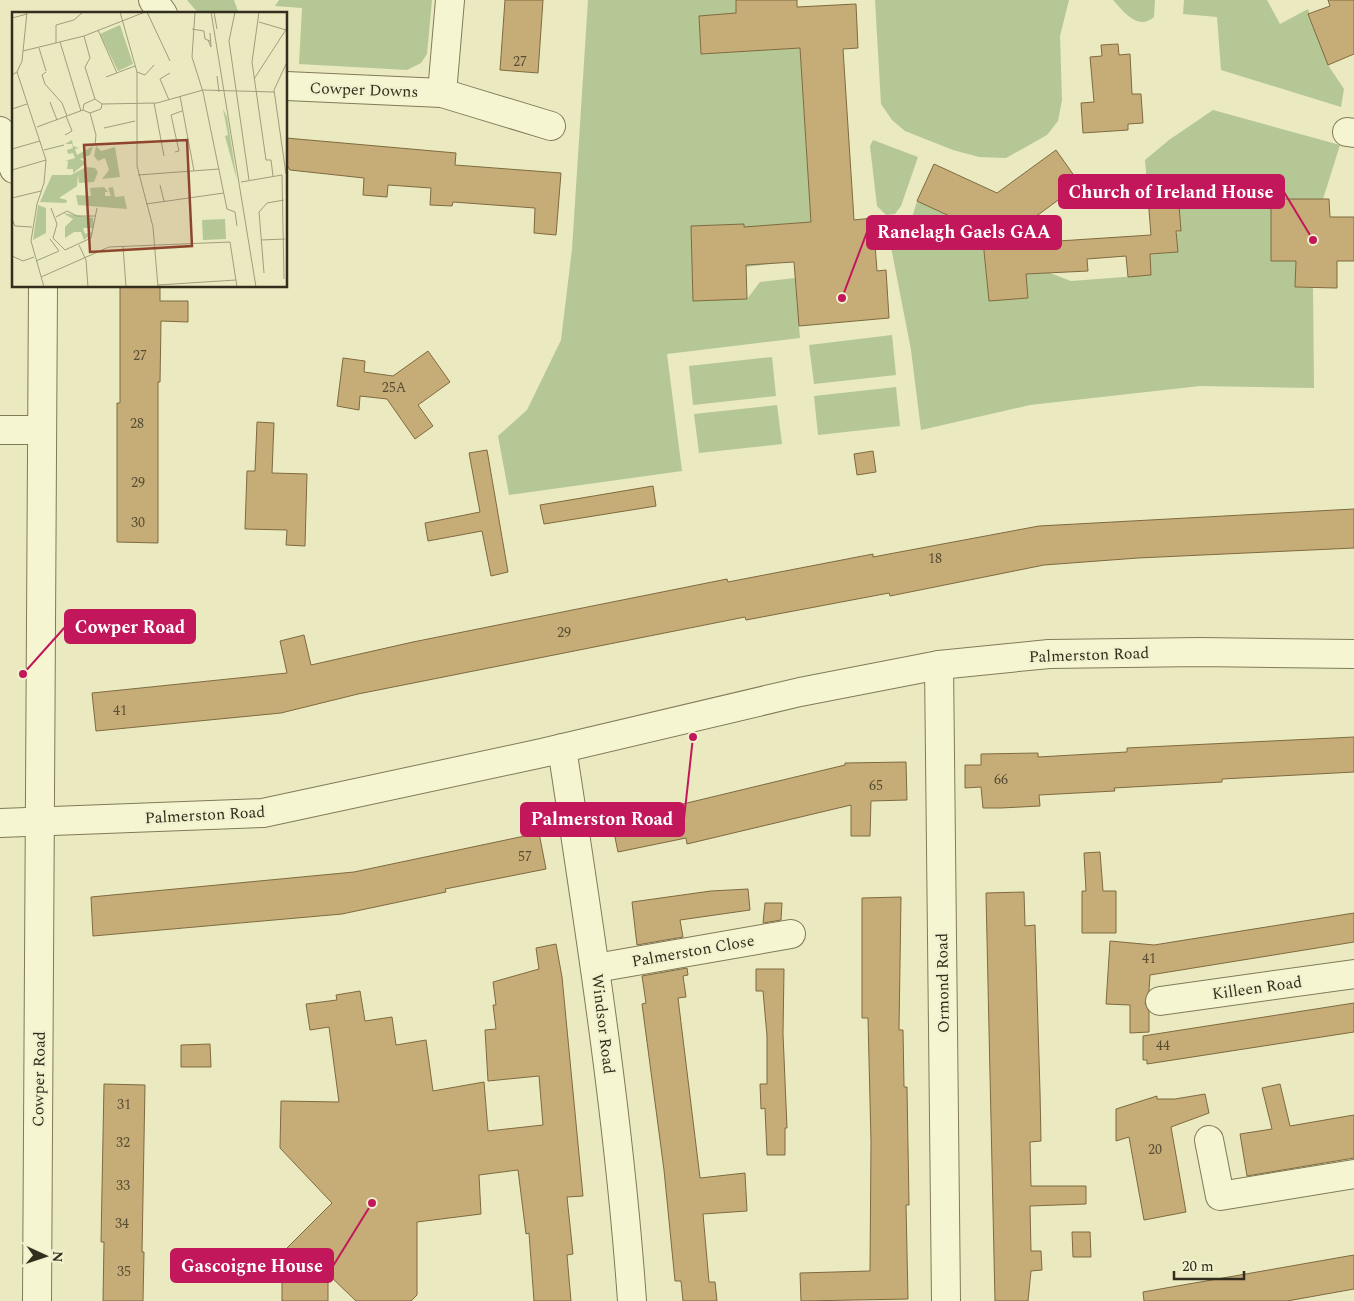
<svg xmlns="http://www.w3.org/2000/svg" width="1354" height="1301" font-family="Spectral,serif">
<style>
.green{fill:#b4c794}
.building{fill:#c6ad77;stroke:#7f6a40}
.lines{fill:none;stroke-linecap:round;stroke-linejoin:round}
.minor-casing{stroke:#827a59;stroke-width:30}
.minor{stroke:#f6f5d2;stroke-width:28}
.labels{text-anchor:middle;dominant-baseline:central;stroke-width:4.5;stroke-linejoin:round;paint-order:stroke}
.number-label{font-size:14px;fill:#574d33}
.street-label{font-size:16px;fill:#322d1c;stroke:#f2f1ce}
.inset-road{fill:none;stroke:#a09e7e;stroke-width:1}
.view{fill:#8d452d;fill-opacity:0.15;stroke:#8d452d;stroke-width:2.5}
.inset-edge{fill:none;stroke:#322d1c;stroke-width:2.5}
.leader{fill:none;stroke:#c2185b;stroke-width:2}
.callout-dot{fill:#c2185b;stroke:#f2f1ce;stroke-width:2}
.callout{fill:#c2185b;stroke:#c2185b;stroke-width:2}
.callout-label{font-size:18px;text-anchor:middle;font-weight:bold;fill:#fff}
</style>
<rect width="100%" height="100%" fill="#eae9bf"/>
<g class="green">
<path d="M187,0H234L239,14H199Z"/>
<path d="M279,0H432L427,54L421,63L407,70L299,64L302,8L275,6Z"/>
<path d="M588,0H736V13L699,16L701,54L800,48L811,222L775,225L777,263L746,267L744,224L691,226L693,300L747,299L760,282L795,278L800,338L667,354L682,471L509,495L498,436L527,410L561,340L572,249Z"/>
<path d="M875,0H1069L1060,36L1062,100L1058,121L1047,135L1006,158L979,157L953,150L905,131L892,120L881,104Z"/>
<path d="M1113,0H1155L1154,17C1138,31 1124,12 1113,0Z"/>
<path d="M1184,0H1267L1280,24L1308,9L1328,65L1344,89L1341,107L1221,70L1217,17L1183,14Z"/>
<path d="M1213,110L1340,145L1323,199H1271V261H1296L1295,287L1313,288L1314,388L1200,386L1030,405L921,430L911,350L891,247L905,241L917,201L974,221L988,240L983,244L989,301L1028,298L1026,274L1050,273L1071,281L1151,275L1150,254L1177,252L1176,233L1181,231L1174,182L1153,184L1154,194H1148L1145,160L1169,140Z"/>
<path d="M873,140L918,157L901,206L895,214L886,215L877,206L870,146Z"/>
<path d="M892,335L896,375L814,384L809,345Z"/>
<path d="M772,357L776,396L693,405L689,366Z"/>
<path d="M896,387L900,426L818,435L814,396Z"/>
<path d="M777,405L782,444L699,453L694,414Z"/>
</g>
<g class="building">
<path d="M505,0H543L538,73L500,70Z"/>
<path d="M736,0H797V7L856,4L858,48L843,49L854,220L873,218L877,271L886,270L889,318L799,326L794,262L746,265L747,299L693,301L691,226L744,224V227L811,222L800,48L701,54L699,16L736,13Z"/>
<path d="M1328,0H1354V54L1328,65L1308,14L1330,6Z"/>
<path d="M1118,44L1119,55L1130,54L1132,94H1141L1143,123L1128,124V130L1083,133L1081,103L1094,102L1090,57L1102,56L1101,45Z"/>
<path d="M286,138L456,153L455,165L561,173L556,235L534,233L535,208L453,202L452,206L430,205L431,188L388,185L387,197L363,195L364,178L290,170L286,164Z"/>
<path d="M1056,150L1080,184L997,245L1151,235L1147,185L1174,182L1175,192H1178L1181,231H1176L1178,252L1150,254L1151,275L1128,277L1126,256L1087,259L1088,271L1026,274L1028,298L989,301L982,231L917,201L934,164L997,193Z"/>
<path d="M1271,199H1329L1330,217H1354V261H1337V288L1295,287L1296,261H1271Z"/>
<path d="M120,286H160V301H188V322L161,321L160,382H158V543L117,542V403H120Z"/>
<path d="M428,351L450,382L418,405L433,426L415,439L387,399L360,396L359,410L337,406L343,358L365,361L364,372L393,376Z"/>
<path d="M257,422L274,423L272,473L307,474L305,546L286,545L287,530L245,529L247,471H255Z"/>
<path d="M487,450L508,572L491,576L482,531L428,541L425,523L480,512L469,453Z"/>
<path d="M873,451L876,472L857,475L854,454Z"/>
<path d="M653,486L656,506L544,524L540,505Z"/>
<path d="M1354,509V548L1138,558L1044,565L890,596L889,593L746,620L745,617L358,694L281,713L96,731L92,693L287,673L280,641L304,635L311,665L413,642L727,579L728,582L873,554V557L1039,526Z"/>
<path d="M1354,737V772L1222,779V782L1114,788L1115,791L1039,795L1040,806L1001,808H983L981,787L965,788V765H981V754L1038,753V757L1127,752V748Z"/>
<path d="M906,762L907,800L871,801L870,836H851V805L687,844L686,838L618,852L611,818L658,810L845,765V763Z"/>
<path d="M539,833L546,869L445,889L446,892L342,914L93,936L91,897L354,872Z"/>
<path d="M1100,852L1103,891H1116V933H1082V891H1086L1084,853Z"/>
<path d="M748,889L750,910L680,920L683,937L637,945L632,902L711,891Z"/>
<path d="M1024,892L1025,926L1035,925L1040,1092L1041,1141L1030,1142L1031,1186H1086V1204L1030,1206L1031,1251H1041L1042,1270L1031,1271L1028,1301H995L986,893Z"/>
<path d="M901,897L899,1030H903L904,1087H907L909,1205H906L908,1299L801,1301L800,1273L870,1271L871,1142L868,1018H862V898Z"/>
<path d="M765,903H782L781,920L763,923Z"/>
<path d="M1354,913V942L1150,975L1149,990L1145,1003L1149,1012V1032L1130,1033V1005L1106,1004L1110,941L1154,945Z"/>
<path d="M556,944L562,977L583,1196L567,1197L573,1254L567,1255L571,1301H534L529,1233L526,1234L518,1170L479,1175L481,1214L417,1222V1295L411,1301H356L328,1274V1301H282V1253L332,1203L280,1148L281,1101L339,1102L329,1027L310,1030L306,1004L337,1000L336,995L360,991L365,1021L392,1017L396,1045L426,1040L433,1091L484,1082L488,1131L543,1125L539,1076L488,1081L485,1030L496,1029L493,1005H496L493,982L539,969L536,948Z"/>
<path d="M687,968L688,975L683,976L686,997L678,998L700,1178L745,1173L747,1211L703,1214L709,1282H715L717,1301H683L681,1281H675L664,1170L642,1004L646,1003L642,976Z"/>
<path d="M756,969H784L783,1034L787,1128H785V1155H767L765,1108L761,1109L760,1084H767V1036L763,991H756Z"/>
<path d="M1354,1003V1032L1147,1064V1060H1143V1036Z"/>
<path d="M210,1044L211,1067H181V1045Z"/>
<path d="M104,1084L145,1085L142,1252H144L143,1301H103L104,1242H101Z"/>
<path d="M1280,1084L1290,1126L1354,1115V1158L1247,1176L1240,1134L1272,1129L1262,1088Z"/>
<path d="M1205,1094L1209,1113L1171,1127L1186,1212L1144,1220L1129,1137L1116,1141V1109L1157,1096V1099H1175Z"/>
<path d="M1072,1232H1090L1091,1257H1073Z"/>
<path d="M1354,1255V1289L1287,1301H1144L1143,1292Z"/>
</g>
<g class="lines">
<g class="minor-casing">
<g id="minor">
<path d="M153,0L163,14"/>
<path d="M286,86L442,93L551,126"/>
<path d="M442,93L450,0"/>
<path d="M0,131L14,169"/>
<path d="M1347,132L1354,133"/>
<path d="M0,430H42"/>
<path d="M939,665L946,1301"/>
<path d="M562,748C590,932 619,1116 632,1301"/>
<path d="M0,823L263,813L542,753L800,692L939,665L1049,654L1200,652L1354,654"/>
<path d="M596,968L791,934"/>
<path d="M1160,1001L1354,974"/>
<path d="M1209,1140L1220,1196L1354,1174"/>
<path d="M37,1301L43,286"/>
</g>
</g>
<use href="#minor" class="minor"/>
</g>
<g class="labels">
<g class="number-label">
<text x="520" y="61">27</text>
<text x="140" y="355">27</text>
<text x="394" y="387">25A</text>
<text x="137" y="423">28</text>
<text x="138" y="482">29</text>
<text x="138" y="522">30</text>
<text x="935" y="558">18</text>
<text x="564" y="632">29</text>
<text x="120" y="710">41</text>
<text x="1001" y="779">66</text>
<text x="876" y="785">65</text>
<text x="525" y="856">57</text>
<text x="1149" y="958">41</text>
<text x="1163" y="1045">44</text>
<text x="124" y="1104">31</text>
<text x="123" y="1142">32</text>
<text x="1155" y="1149">20</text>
<text x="123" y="1185">33</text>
<text x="122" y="1223">34</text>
<text x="124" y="1271">35</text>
</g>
<g class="street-label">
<text transform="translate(364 90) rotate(2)">Cowper Downs</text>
<text transform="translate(1089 655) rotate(-2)">Palmerston Road</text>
<text transform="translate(205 815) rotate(-3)">Palmerston Road</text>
<text transform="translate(693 951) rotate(-10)">Palmerston Close</text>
<text transform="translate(943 983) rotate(-91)">Ormond Road</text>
<text transform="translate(1257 988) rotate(-8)">Killeen Road</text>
<text transform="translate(603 1024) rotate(83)">Windsor Road</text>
<text transform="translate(39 1079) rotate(-89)">Cowper Road</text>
</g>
</g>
<g transform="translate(12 12)">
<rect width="275" height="275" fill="#eae9bf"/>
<path d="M108,13L121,52L106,59L88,22ZM211,97L215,105L225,168L213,124L216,123ZM60,128L61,134L67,136L63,137L65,143L81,134L78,143L68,147L74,151L61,161V157H55L56,149H53L63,146L61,141L56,142L55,138L61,136L60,132H53ZM84,134L89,139L103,135L108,165L90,167L97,158L93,146L86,149L82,144ZM74,155L83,156L86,160L82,170L67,171L66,162L65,174L47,186L55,188L54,191L28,190L40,163H59ZM92,175L96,180H93V184H99L96,176L101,175L103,185L112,184L115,197L66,193L64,183L79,184L78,176ZM26,193L34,196V221L21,228ZM51,201L81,206L82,216H71L73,222L81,220L78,223L72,228L69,220H62L53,226V215L61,207ZM213,207L214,227L191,228L190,208Z" fill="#b4c794"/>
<path class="inset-road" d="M108,0L125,60V154L141,215L146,275M135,0L158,49M183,0L180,45L191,80L215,197L223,200L225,214M199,0L244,275M202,0L205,17M223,0L217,29L237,168M247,0L240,50L254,148H259L261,164M0,6L15,2M247,10L274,18M180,17L192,19L193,27L198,29M86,18L105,61M72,24L78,46L73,55L83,87M196,28L199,35L198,21M48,30L69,99M44,31V13L62,8L71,0M27,36L34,59M11,39L72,24L133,0M5,60L34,148L32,171L25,192L19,229L32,275M34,60L30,63L33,72L50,91L55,104M125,60L133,63L142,53M0,63L5,60L10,49L15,0M205,64L207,80M94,65L123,54M242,67L275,16M168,84L182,159M157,88L148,67L158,61M38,90L45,108M142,91L152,144M90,92L145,91L191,78L262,80M0,97L15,92M71,98L72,92L83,87L90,92M71,98L78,101L89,97L90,92M78,101L84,123L83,133M25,115L71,98M92,116L123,109M53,123L60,119L54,104M0,137L28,129M32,138L52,133M163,140L167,139L159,103L170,99M0,158L34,148M274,162L262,78L275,50M126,163L207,157M270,163L272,267M229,170L270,163M148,173L152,189M0,186L29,179M134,192L212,181M39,196L45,212L41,226L53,238L79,226L85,196M44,205L55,199L65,204H83M0,207L3,214L20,215M249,228L273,227M67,233L74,248L76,275M111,234L114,275M0,244L11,249L22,245M24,249L47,239L38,227M252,261L247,200L255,191L272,188M29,265L97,235L218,230L225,275M146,273L224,268"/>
<path class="view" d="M175,128L180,234L78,240L72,133Z"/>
<rect width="275" height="275" class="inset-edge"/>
</g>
<path class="leader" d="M1313 240L1284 192M842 298L867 232M23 674L65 627M693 737L684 819M372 1203L333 1266"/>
<g class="callout-dot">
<circle cx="1313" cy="240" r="5"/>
<circle cx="842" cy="298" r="5"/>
<circle cx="23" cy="674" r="5"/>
<circle cx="693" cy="737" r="5"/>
<circle cx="372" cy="1203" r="5"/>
</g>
<g class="callout">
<rect x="1059" y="175" width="225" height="33" rx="5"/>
<rect x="867" y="216" width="194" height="33" rx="5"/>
<rect x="65" y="610" width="130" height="33" rx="5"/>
<rect x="521" y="803" width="163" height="33" rx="5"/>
<rect x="171" y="1249" width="162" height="33" rx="5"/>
</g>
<g class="callout-label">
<text x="1171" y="198">Church of Ireland House</text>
<text x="964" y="238">Ranelagh Gaels GAA</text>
<text x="130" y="633">Cowper Road</text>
<text x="602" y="825">Palmerston Road</text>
<text x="252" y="1272">Gascoigne House</text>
</g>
<g transform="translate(45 1256) rotate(93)" stroke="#f2f1ce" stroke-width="4" paint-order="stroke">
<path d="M0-4L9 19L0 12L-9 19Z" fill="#322d1c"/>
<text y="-8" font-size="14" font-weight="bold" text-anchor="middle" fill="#322d1c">N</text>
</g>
<path d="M1174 1271v8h70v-8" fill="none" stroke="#322d1c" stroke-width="2.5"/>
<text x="1182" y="1271" font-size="15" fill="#322d1c" stroke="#f2f1ce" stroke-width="4" paint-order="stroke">20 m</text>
</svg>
